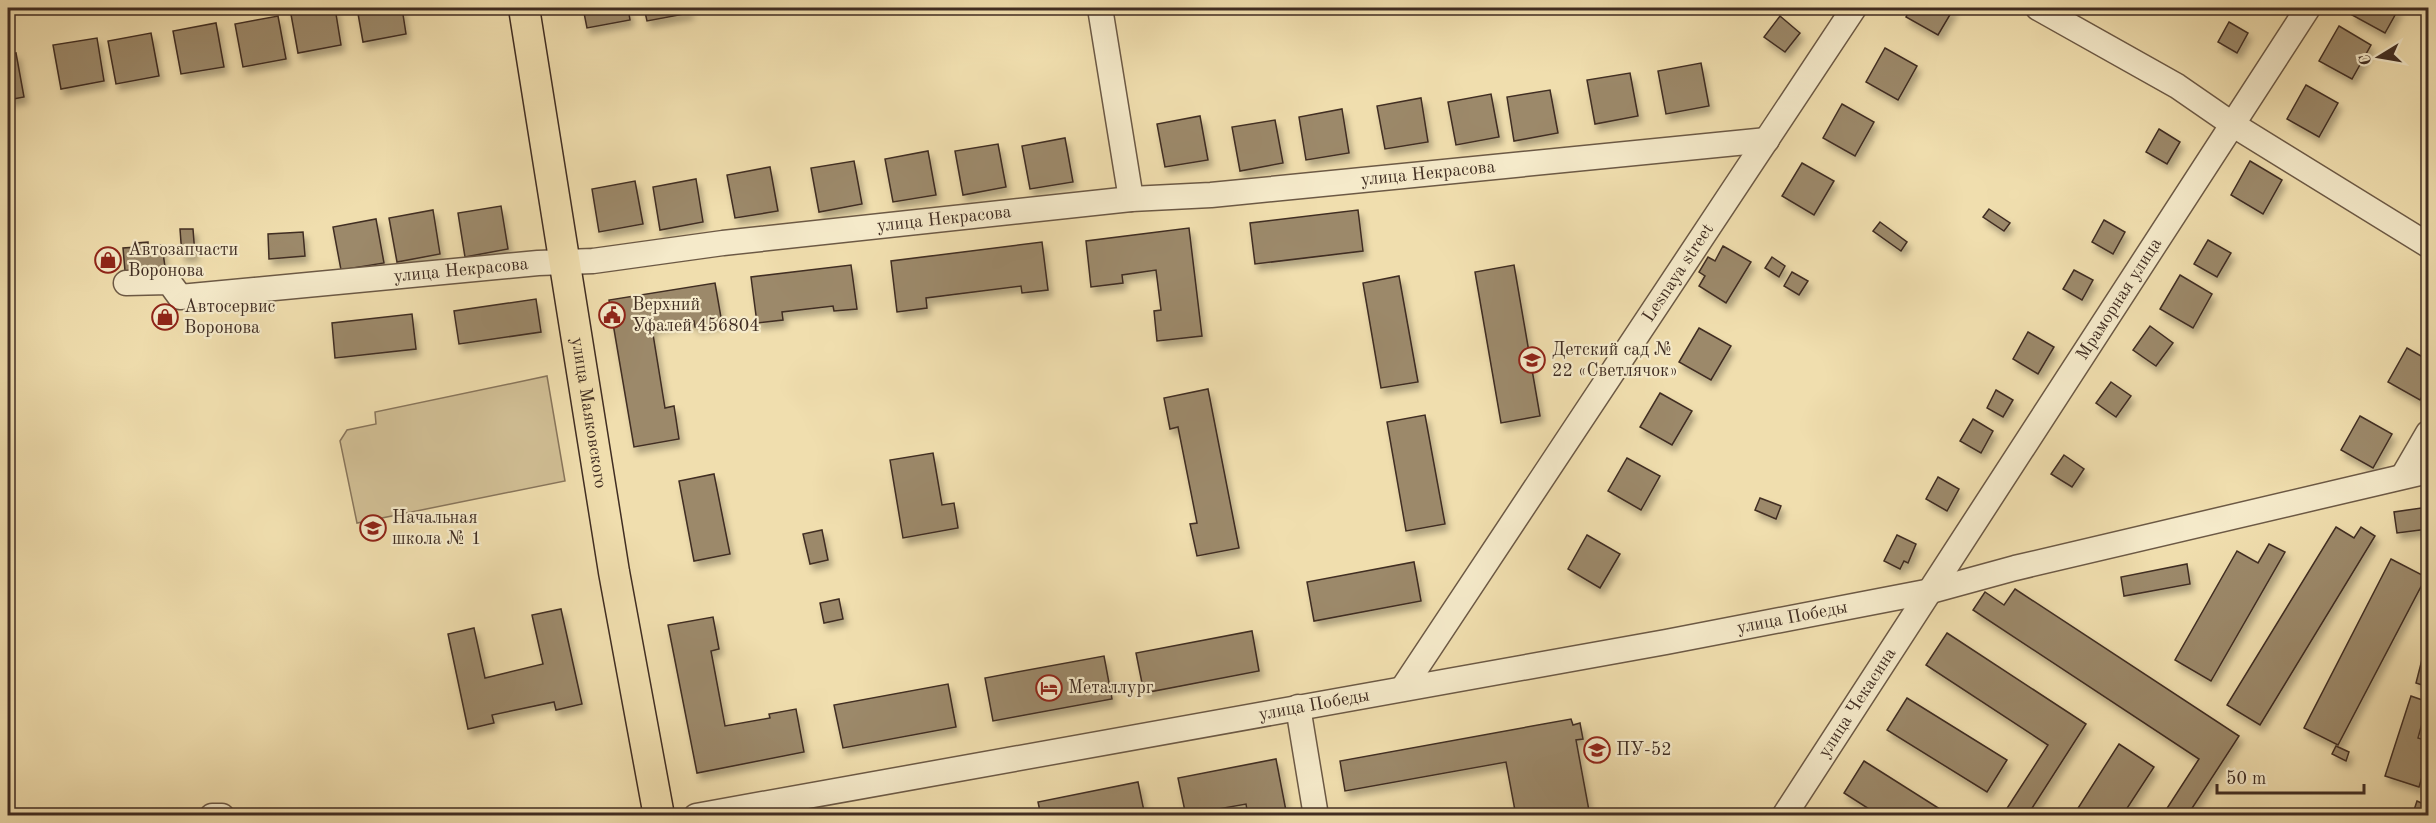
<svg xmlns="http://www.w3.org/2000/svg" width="2436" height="823" font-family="'Old Standard TT',serif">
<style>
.garden{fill:#d2c096;stroke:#89765c;stroke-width:1.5}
.building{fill:#9c896b;stroke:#402d22;stroke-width:1.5;filter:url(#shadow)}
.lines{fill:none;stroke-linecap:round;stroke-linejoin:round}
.minor-casing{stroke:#6c5945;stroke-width:27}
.major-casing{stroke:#402d22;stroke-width:33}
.minor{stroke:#f5eaca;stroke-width:24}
.major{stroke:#f0deae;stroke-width:30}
.labels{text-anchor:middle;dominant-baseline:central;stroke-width:4.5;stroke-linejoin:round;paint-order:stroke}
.street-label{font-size:18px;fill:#402d22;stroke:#f5eaca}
.poi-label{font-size:18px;fill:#402d22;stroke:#f5eaca;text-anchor:start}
</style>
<defs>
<filter id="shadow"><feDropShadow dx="3.5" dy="6" stdDeviation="3" flood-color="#0004"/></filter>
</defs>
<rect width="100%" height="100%" fill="#f0deae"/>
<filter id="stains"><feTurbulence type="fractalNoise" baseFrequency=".00333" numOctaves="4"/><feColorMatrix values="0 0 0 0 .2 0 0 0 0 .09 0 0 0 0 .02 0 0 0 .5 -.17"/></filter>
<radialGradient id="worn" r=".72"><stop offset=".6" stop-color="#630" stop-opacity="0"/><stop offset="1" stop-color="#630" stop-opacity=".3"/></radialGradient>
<path class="garden" d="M547,376L565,481L357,523L340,441L347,430L376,424L375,412Z"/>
<g class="building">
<path d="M299,8H335L341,45L298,53L290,9Z"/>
<path d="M357,8H402L406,34L363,42Z"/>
<path d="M583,8H628L630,20L587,28Z"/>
<path d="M644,8H689L690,13L647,21Z"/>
<path d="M1911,8H1954L1938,35L1906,17Z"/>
<path d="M2356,8H2399L2385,33L2352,15Z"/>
<path d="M278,16L286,59L243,67L235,24Z"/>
<path d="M1780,16L1800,33L1785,52L1764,37Z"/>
<path d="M2229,22L2248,33L2237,53L2218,42Z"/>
<path d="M216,23L224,67L181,74L173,31Z"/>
<path d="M2339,26L2371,45L2352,79L2319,61Z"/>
<path d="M151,33L159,76L116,84L108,41Z"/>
<path d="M97,38L104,81L61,89L53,45Z"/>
<path d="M1885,48L1917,66L1898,100L1866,82Z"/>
<path d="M16,53L24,97L8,100V55Z"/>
<path d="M1701,63L1709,106L1666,114L1658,71Z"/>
<path d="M1630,73L1638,116L1595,124L1587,80Z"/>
<path d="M2306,85L2338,103L2319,137L2287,119Z"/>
<path d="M1550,90L1558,133L1514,141L1507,97Z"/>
<path d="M1491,94L1499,137L1456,145L1448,102Z"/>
<path d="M1421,98L1428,142L1385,149L1377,106Z"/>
<path d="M1842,104L1874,122L1855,156L1823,138Z"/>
<path d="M1342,109L1349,153L1306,160L1299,117Z"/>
<path d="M1200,116L1208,160L1165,167L1157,124Z"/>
<path d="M1275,120L1283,163L1240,171L1232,127Z"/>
<path d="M2159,129L2180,142L2167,164L2146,152Z"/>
<path d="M1065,138L1073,182L1030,189L1022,146Z"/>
<path d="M998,144L1006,187L963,195L955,151Z"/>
<path d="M928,151L936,195L893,202L885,159Z"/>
<path d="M854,161L862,204L819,212L811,168Z"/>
<path d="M2250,161L2282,180L2263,214L2231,195Z"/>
<path d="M1802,163L1834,181L1814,215L1782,196Z"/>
<path d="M770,167L778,211L735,218L727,175Z"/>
<path d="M696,179L703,222L660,230L653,187Z"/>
<path d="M635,181L643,224L599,232L592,189Z"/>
<path d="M501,206L508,249L465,257L458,213Z"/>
<path d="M1989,209L2010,223L2004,231L1983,217Z"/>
<path d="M433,210L440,254L397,262L389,218Z"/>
<path d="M1358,210L1363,251L1255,264L1250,223Z"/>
<path d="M376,219L384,263L341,270L333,227Z"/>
<path d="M2104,220L2125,232L2113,254L2092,242Z"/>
<path d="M1880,222L1907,242L1901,251L1873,231Z"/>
<path d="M1189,228L1202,336L1157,341L1154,311L1161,310L1156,270L1122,275L1123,283L1091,287L1086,241Z"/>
<path d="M180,229H193L195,255L182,256Z"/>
<path d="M303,232L305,256L269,259L268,234Z"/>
<path d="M2208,240L2231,253L2217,277L2194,264Z"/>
<path d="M148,242V246L162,245L165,267L150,268L151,273L139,274V269L125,271L123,248L137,247L136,243Z"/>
<path d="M1042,242L1048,290L1022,293L1021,286L926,298L927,308L897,312L891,261Z"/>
<path d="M1723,246L1751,262L1726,303L1699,286L1705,276L1699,272L1708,257L1715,261Z"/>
<path d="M1772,257L1785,266L1779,277L1765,268Z"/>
<path d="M851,265L857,309L834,311L833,306L782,312L783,320L757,323L751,277Z"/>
<path d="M1514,265L1540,416L1501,423L1475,272Z"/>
<path d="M2074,270L2093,280L2082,300L2063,289Z"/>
<path d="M1792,272L1808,281L1799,295L1784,286Z"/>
<path d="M2180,275L2212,294L2193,328L2160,309Z"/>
<path d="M1399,276L1418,382L1381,388L1363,283Z"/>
<path d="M715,283L722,323L695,327L694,321L652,328L665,408L674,406L679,439L634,447L609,300Z"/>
<path d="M536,299L541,332L459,344L454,311Z"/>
<path d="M412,314L416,349L335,358L332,323Z"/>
<path d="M2150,326L2173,343L2156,366L2133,350Z"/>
<path d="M1699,328L1731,346L1711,380L1679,362Z"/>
<path d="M2028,332L2054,347L2038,374L2013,359Z"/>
<path d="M2407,348L2428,360V386L2420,400L2388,382Z"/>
<path d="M2111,382L2131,396L2116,417L2096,403Z"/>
<path d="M1208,389L1239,548L1197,556L1190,524L1197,523L1178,427L1170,429L1164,398Z"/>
<path d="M1996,390L2013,400L2003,417L1987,408Z"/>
<path d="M1660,393L1692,411L1672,445L1640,427Z"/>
<path d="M1425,415L1445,524L1406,531L1387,422Z"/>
<path d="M2360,416L2392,434L2373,468L2341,450Z"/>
<path d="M1973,419L1993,431L1981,453L1960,441Z"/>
<path d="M933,453L942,505L954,503L958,528L903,538L890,460Z"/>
<path d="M2064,455L2084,469L2072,487L2051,474Z"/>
<path d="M1627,458L1660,476L1641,510L1608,491Z"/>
<path d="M714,474L730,554L694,561L679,481Z"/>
<path d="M1938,477L1959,489L1947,511L1926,499Z"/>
<path d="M1760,498L1781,506L1776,519L1755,510Z"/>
<path d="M2428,507V529L2397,533L2394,512Z"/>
<path d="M2336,527L2354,538L2361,527L2375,536L2260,725L2227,705Z"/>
<path d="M822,530L828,560L810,564L803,534Z"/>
<path d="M1587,535L1620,554L1600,588L1568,569Z"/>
<path d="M1897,535L1916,544L1908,563L1904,561L1900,569L1884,561Z"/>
<path d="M2269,544L2285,552L2211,681L2175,660L2237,551L2258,563Z"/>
<path d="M2391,559L2426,577L2338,745L2304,728Z"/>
<path d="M1414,562L1421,601L1314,621L1307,582Z"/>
<path d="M2187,564L2190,584L2124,596L2121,577Z"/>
<path d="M2015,589L2239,736L2187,816H2162L2199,759L1973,610L1985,592L2004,605Z"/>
<path d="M839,599L843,619L824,623L820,603Z"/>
<path d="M561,609L582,704L556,710L554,702L492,715L494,723L468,729L448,634L474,628L485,678L543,664L532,615Z"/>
<path d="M713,617L719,649L711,651L725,726L770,718L769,714L796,709L804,752L697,773L668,625Z"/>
<path d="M1252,631L1259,671L1144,693L1136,653Z"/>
<path d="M1947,633L2086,724L2027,816H2002L2048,745L1926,665Z"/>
<path d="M2428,636V687L2416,683Z"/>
<path d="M1104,656L1112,699L993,721L985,678Z"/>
<path d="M948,684L956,727L843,748L834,705Z"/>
<path d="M2411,696L2428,702L2418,738L2428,741V757L2419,787L2385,776Z"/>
<path d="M1907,698L2007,760L1987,792L1887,730Z"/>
<path d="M1571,719L1573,725L1580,723L1583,739L1576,740L1590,816H1516L1506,762L1345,791L1340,761Z"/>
<path d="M2119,744L2154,767L2122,816H2073Z"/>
<path d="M2336,746L2349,752L2346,761L2332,754Z"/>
<path d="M1276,759L1287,816H1248L1246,804L1212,810L1213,816H1186L1178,778Z"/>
<path d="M1864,761L1951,816H1880L1844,793Z"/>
<path d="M1138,782L1145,816H1041L1038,802Z"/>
<path d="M2417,801L2428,806V816H2412Z"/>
</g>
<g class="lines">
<g class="minor-casing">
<g id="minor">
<path d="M1100,8L1131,199"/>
<path d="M2038,8L2177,86L2232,124L2428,245"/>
<path id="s1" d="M126,283L169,282L180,297L538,263L593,261L723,243L1131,199L1211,195L1767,140"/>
<path d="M2403,476L2428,433"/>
<path id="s2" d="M1403,688L1854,8"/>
<path d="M1298,707L1316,816"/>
<path d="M212,816H222"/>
<path id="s3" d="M696,816L1666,642L1931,591L2015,568L2428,471"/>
<path id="s4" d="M1784,816L2308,8"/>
</g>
</g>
<g class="major-casing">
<g id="major">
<path id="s5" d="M524,8L614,572L659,816"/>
</g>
</g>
<use href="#minor" class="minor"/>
<use href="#major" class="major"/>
</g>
<defs>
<g id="shop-ring" transform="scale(1.35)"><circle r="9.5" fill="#f5eaca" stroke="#8f2418" stroke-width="1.5"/><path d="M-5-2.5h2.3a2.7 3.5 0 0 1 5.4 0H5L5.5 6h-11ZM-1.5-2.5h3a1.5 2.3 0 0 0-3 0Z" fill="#8f2418"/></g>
<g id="civic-ring" transform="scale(1.35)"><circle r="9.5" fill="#f5eaca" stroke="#8f2418" stroke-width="1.5"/><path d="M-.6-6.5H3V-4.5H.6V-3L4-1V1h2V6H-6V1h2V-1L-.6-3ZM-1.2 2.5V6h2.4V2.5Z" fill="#8f2418"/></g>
<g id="school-ring" transform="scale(1.35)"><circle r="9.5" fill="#f5eaca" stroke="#8f2418" stroke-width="1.5"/><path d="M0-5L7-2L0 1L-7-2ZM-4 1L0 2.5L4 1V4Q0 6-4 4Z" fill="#8f2418"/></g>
<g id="hotel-ring" transform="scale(1.35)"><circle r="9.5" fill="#f5eaca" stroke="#8f2418" stroke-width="1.5"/><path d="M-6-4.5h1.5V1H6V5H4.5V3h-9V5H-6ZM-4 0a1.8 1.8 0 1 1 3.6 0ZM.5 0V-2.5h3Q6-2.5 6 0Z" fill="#8f2418"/></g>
<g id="university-ring" transform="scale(1.35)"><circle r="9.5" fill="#f5eaca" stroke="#8f2418" stroke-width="1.5"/><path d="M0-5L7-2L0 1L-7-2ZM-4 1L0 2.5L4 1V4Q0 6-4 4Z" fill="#8f2418"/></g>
</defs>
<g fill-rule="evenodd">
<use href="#shop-ring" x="108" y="260"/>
<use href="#civic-ring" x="612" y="315"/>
<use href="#shop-ring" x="165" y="317"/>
<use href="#school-ring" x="1532" y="360"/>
<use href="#school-ring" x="373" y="528"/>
<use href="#hotel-ring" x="1049" y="688"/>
<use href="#university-ring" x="1597" y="750"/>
</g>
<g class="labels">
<g class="street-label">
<text stroke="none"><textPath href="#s1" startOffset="1316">улица Некрасова</textPath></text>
<text stroke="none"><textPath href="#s1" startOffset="830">улица Некрасова</textPath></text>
<text stroke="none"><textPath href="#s1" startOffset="344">улица Некрасова</textPath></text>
<text stroke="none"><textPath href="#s2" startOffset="498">Lesnaya street</textPath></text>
<text stroke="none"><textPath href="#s4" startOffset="616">Мраморная улица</textPath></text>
<text stroke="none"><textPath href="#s5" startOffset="410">улица Маяковского</textPath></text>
<text stroke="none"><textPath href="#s3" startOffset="1114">улица Победы</textPath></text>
<text stroke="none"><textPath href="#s4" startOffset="135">улица Чекасина</textPath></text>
<text stroke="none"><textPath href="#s3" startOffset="628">улица Победы</textPath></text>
</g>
<g class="poi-label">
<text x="128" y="250">Автозапчасти<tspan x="128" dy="21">Воронова</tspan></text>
<text x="632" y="305">Верхний<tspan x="632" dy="21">Уфалей 456804</tspan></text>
<text x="184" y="307">Автосервис<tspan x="184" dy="21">Воронова</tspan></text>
<text x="1552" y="350">Детский сад №<tspan x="1552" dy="21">22 «Светлячок»</tspan></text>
<text x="392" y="518">Начальная<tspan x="392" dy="21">школа № 1</tspan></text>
<text x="1068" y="688">Металлург</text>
<text x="1616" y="750">ПУ-52</text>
</g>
</g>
<rect width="2436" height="823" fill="none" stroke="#f0deae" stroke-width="30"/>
<rect x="9" y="9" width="2418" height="805" fill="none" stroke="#402d22" stroke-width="3"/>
<rect x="15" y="15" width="2406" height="793" fill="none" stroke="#402d22" stroke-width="1.5"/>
<g transform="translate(2379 57) rotate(259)" stroke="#f5eaca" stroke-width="4.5" paint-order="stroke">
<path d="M0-4.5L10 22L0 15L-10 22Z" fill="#402d22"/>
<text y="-9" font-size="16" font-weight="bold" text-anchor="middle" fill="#402d22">С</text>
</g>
<path d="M2217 784v9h147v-9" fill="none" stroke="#402d22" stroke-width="3"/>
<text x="2226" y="784" font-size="18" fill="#402d22" stroke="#f5eaca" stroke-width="4.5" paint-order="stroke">50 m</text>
<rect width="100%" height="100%" filter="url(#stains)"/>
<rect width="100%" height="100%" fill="url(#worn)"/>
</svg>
